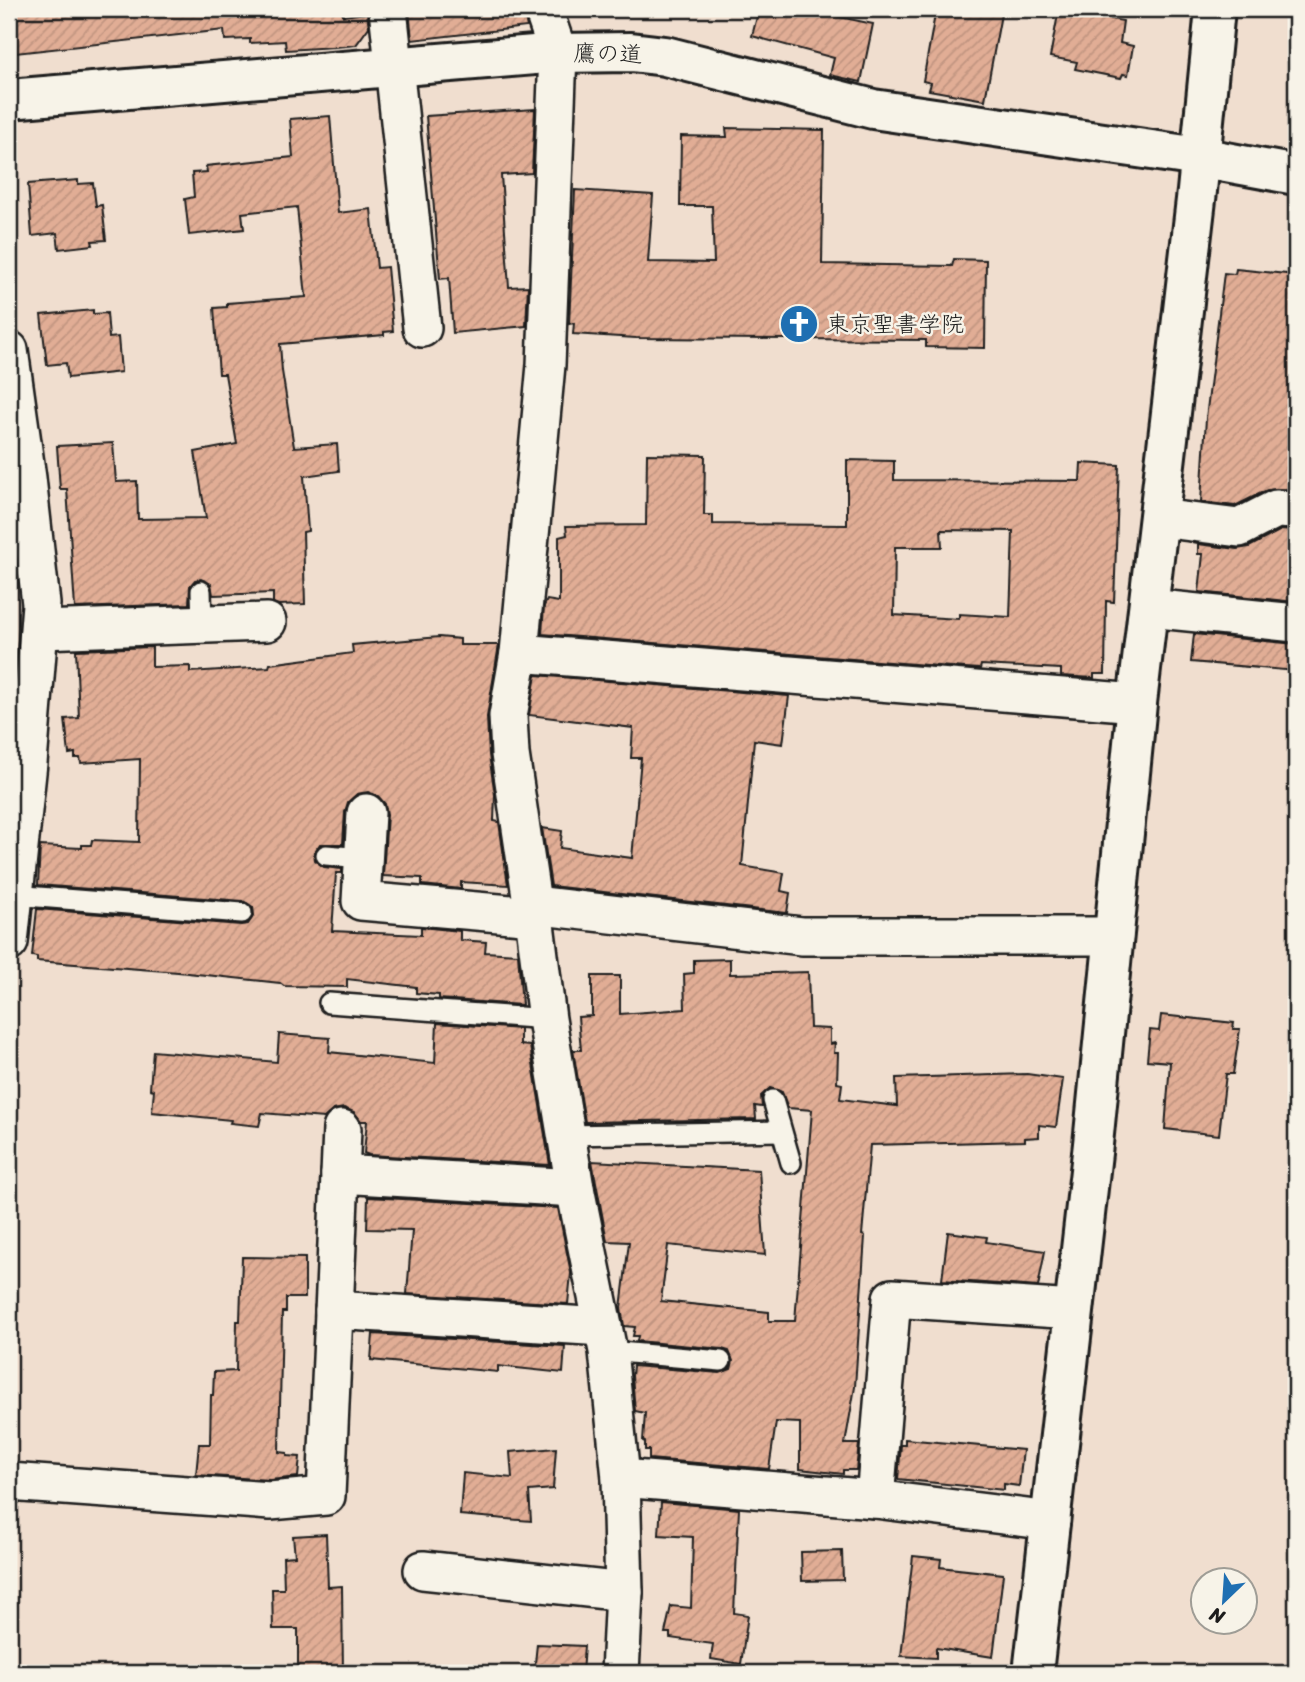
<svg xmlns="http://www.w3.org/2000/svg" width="1305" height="1682" font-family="Sriracha,'Klee One',sans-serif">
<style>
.building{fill:url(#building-hatch);stroke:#1c1c1c;stroke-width:2;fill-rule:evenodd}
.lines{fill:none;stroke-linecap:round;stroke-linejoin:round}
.lane-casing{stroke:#1c1c1c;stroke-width:24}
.street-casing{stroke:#1c1c1c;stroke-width:42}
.secondary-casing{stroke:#1c1c1c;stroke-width:44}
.lane{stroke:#f7f3e8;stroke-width:19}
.street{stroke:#f7f3e8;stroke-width:37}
.secondary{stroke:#f7f3e8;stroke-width:38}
.labels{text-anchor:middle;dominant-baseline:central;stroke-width:5;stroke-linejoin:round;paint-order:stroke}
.street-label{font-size:23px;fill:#1c1c1c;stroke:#f7f3e8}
.poi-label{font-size:23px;fill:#1c1c1c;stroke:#f7f3e8;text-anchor:start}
</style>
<defs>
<pattern id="building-hatch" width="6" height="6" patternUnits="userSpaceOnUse" patternTransform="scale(1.75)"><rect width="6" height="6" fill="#e1ad95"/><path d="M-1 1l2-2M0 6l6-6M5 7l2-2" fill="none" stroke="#c09480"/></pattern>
</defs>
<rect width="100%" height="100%" fill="#f0decf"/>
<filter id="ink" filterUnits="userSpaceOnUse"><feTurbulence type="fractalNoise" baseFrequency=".0143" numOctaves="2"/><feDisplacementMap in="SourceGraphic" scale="14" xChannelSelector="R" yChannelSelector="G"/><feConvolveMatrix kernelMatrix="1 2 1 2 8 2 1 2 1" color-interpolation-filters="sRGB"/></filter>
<g filter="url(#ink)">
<g class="building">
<path d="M12,9H342L343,16L367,13L369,27L356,45L335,47L286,50L285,41L250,43V39L225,40L224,30L16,53Z"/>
<path d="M409,9H523L527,27L412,40Z"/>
<path d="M759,9H827L826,14L873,24L861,82L830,75L834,58L752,36Z"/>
<path d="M936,9H1002L985,100L929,90L931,83L923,81Z"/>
<path d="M1059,9H1113L1111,19L1123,21L1120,43L1133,46L1128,75L1123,74L1121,78L1075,69L1077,62L1050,57Z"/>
<path d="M535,109L532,173L501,175L509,287L528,286L526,326L453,333L449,278L440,279L426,116Z"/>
<path d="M330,116L338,213L371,209L377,268L387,267L393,331L384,332V335L280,344L282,371L294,447L337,444L339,471L304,476L308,531L303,532L305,604L278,605L273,603V593L213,595L211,584L201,579L195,580L190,586L189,604L75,608L67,489H60L57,446L113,443L116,482L137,481L138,519L206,518L195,452L237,444L225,374H219L214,308L227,307V303L306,297L297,207L242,213L244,229L189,235L185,199L194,197L192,173L207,172L206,166L293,157L290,119Z"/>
<path d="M726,128L824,130L822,264L952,266L954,259L986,260L985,348L926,347V340L636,338L573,334L574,323L569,324L575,190L653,195L648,262L714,263L712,206H680L681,136L727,137Z"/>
<path d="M78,180V184L93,183L96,206L102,205L106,240L92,241L93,245L59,249L57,233L32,236L28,184Z"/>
<path d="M1236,269L1296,275V489L1267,490L1235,506L1201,502L1206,418L1224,273L1235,274Z"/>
<path d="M93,310V314L107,313L109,338L118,337L121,372L68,378L66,363L47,365L41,315Z"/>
<path d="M647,454L705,455L704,515H713V524L847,525V460L894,461V480L1080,481L1081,463L1119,465L1114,602L1106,601L1105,674H1094V678L1061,676V669L981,665L980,669L951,667L542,634L544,606L547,600L559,602V537L567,535L566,526L646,525ZM941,530L1013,531L1010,617L959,614V619L894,615L895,547H942Z"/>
<path d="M1281,530L1296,531V602L1199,592L1203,554H1198V544L1237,549L1249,547Z"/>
<path d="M1194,634L1296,644V671L1191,662Z"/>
<path d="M439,637L460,639V645H499L487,717L489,755L495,795L494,821L499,822L508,885L461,882V889L422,885V878L383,876L387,814L385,804L378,796L368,792L357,794L348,802L345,812L343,844H320L314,853L315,860L324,867L342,869V873H336L332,931L421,935V927L460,931V940L486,942L485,952L518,954L522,1005L439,999V995L416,993V987L347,979V987L284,986L280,983L178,972L37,961V957L32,956L37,909L241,925L248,924L254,915L253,907L243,901L38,885L40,846L82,848V845H91L92,840L139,842L140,759L81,763L80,758H75V753L69,754L65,719L79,718L76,650L152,647V667L190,666V672L269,667L270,664L353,653L352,645Z"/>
<path d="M536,675L789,696L783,744L754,740L742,866L784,873L781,891L790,893L787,913L551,886L542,828L562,831L560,848L632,858L641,758H631L633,728L529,715Z"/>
<path d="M730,959V974L808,972L810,1028L830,1029V1044L835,1043L834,1053H838L837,1083L842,1084L840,1099L897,1106L896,1078L1027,1074L1063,1079L1056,1127L1039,1125V1137L1025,1138V1141L870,1145L862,1235L865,1236L855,1387L845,1444H859L856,1470H843V1474L800,1469V1423L776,1422L769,1469L649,1459V1450H645V1442L643,1441L645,1413L635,1411L632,1376L633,1366L720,1373L731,1369L733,1361L729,1351L722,1349L637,1341L638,1336H633L635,1327L624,1326L621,1308L629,1242L607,1241L592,1161L759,1170L765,1255L668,1245L661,1301L769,1312V1321H795L812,1110L788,1108L782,1092L770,1088L761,1096L762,1107L755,1106L756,1119L585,1122L573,1050H581L578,1017L592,1016V976H620V1014L685,1009L684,974L694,973V960Z"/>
<path d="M1161,1015L1234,1023L1233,1029H1240L1233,1074H1226L1219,1135L1165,1129L1170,1062L1147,1060L1150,1030L1159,1031Z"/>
<path d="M437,1023L520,1029V1045L530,1046L550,1165L369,1155L364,1153L367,1121H361L354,1112L344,1108L333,1110L324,1118L262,1113L259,1126L230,1123L231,1120L152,1112L154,1090L150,1089L153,1051L277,1062L279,1034L330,1038L329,1052L435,1063Z"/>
<path d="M368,1197L558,1208L571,1273L568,1304L407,1294L412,1230L367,1229Z"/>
<path d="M948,1232L987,1237L986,1242L1045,1251L1038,1287L942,1280Z"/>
<path d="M242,1257L305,1258V1298H286V1312H282L279,1452L287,1453V1456L300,1457L298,1477L270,1480L196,1475L199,1444H210L211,1395H213L214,1372L236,1371L237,1321H240Z"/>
<path d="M373,1334L565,1346L563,1373L498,1366V1372L371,1360Z"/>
<path d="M905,1439L1023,1450L1019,1486L1004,1484V1490L898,1479L901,1445H905Z"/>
<path d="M556,1448L553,1489L529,1491L531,1521L460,1515L463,1473L512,1478L510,1452Z"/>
<path d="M661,1502L739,1509L734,1613L748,1615L741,1664L711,1659L713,1644L670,1638V1633H665L671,1606L691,1608L693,1537L659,1535Z"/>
<path d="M326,1534L328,1587L342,1586L343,1673H298V1629H273L272,1589H284L283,1557L295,1556L293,1536Z"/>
<path d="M842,1551L843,1580L802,1581L801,1552Z"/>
<path d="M913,1556L941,1559L940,1567L1003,1574L993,1657L936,1648V1658L901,1656Z"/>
<path d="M537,1644L584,1646L582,1673H534Z"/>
</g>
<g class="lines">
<g class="lane-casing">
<g id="lane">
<path d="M201,591L202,623"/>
<path d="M326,855L363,858"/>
<path d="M13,895L242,913"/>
<path d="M329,1003L547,1019"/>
<path d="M773,1100L791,1163"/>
<path d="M567,1135L781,1131"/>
<path d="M608,1351L721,1361"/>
</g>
</g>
<g class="street-casing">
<g id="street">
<path d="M388,9L422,328"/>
<path d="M543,9L558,53L546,365L519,653L508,716L510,754L534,916L547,1019L575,1188L608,1351L621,1478L624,1592L620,1673"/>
<path d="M9,350L27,478L41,604L28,763L9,942"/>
<path d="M1159,518L1239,528L1276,509L1296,510"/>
<path d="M1149,608L1296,623"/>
<path d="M41,630L267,622"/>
<path d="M519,653L1137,703"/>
<path d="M366,813L361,901L534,916"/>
<path d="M533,905L802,936H1114"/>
<path d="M340,1174L575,1188"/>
<path d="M334,1310L603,1327"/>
<path d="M621,1478L875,1499L1051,1521"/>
<path d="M9,1482L270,1501L326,1496L342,1129"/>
<path d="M875,1499L892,1298L1074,1310"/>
<path d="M423,1570L624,1592"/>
</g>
</g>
<g class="secondary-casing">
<g id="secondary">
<path d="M9,99L558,53L631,52L665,56L873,109L1199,157L1296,175"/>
<path d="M1033,1673L1093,1144L1137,703L1197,191L1215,9"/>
</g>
</g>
<use href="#lane" class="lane"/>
<use href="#street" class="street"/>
<use href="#secondary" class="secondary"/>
</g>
</g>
<defs>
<g id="church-disc" transform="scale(2.0125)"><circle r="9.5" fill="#1f6fb2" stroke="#f7f3e8"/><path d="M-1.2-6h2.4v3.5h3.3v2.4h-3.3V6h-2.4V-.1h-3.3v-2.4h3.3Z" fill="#fff"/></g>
</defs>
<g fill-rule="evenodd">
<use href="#church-disc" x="799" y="324"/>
</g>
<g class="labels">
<g class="street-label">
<text transform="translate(608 54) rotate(1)">鷹の道</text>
</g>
<g class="poi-label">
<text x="826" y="324">東京聖書学院</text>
</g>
</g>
<rect width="1305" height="1682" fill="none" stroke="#f7f3e8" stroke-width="35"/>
<rect x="18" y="18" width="1270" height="1647" fill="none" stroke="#1c1c1c" stroke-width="2.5" filter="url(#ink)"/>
<g transform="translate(1224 1601) rotate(205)"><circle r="33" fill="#f7f3e8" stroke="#9f9d96" stroke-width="2"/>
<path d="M0-5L12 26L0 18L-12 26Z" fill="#1f6fb2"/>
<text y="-10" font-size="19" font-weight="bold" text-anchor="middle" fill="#1c1c1c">N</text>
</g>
</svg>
